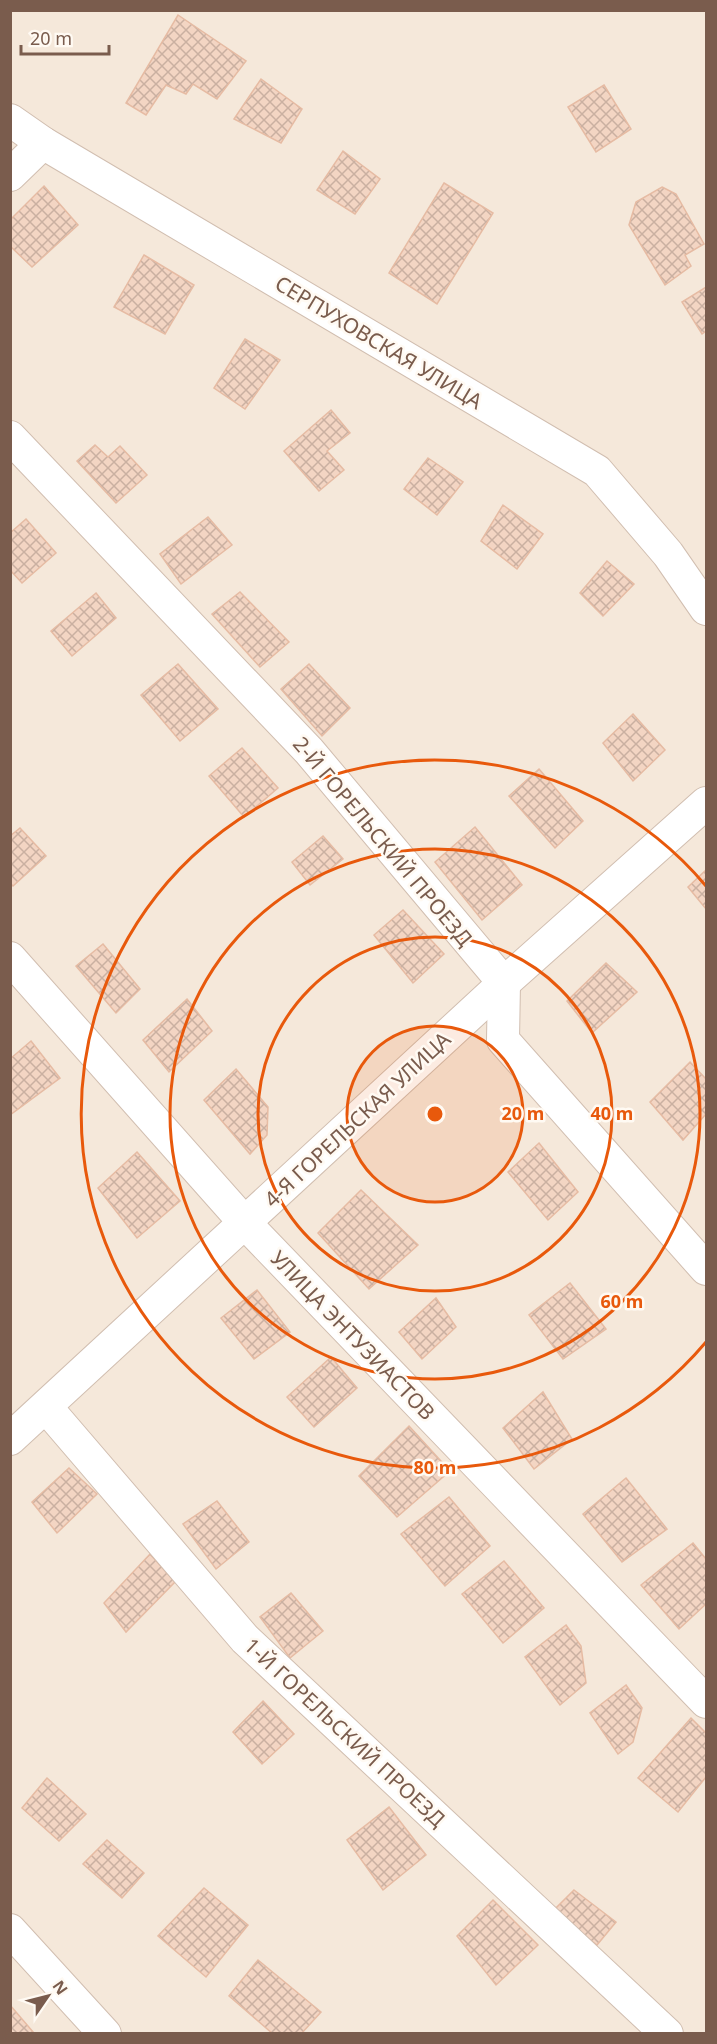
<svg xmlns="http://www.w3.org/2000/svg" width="717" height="2044" font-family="'Noto Sans',sans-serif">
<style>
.residential{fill:#f5e8da}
.building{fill:url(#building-cross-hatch);stroke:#e6bba3;stroke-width:1.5}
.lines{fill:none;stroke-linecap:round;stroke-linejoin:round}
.minor-casing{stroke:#d1beb0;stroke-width:34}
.minor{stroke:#fff;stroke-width:32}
.ring{fill:none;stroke:#e8590c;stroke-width:3}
.labels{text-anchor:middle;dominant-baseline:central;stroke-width:5;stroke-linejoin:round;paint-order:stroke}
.street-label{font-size:21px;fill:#7a5c4d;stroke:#fffaf3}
.centre{fill:#e8590c;stroke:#fffaf3;stroke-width:3}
.ring-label{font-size:18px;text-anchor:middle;font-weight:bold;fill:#e8590c;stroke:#fffaf3;stroke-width:5;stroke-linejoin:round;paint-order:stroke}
</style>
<defs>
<pattern id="building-cross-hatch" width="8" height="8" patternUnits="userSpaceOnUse" patternTransform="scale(1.5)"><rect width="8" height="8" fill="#f3d5c3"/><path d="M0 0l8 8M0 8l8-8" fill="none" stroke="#cab0a1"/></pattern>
</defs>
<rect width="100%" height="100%" fill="#fdf6ec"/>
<rect class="residential" x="11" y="11" width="695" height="2022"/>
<g class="building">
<path d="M178,15L246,61L217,99L193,84L186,94L166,85L146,115L126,103Z"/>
<path d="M261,79L302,109L281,143L234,119Z"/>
<path d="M604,85L631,129L596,152L568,107Z"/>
<path d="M343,151L380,179L355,214L317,190Z"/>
<path d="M444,183L493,213L437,304L389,273Z"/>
<path d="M44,186L78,225L32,267L10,246V220Z"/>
<path d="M662,187L676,194L704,244L685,255L691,266L665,285L629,225L636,202Z"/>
<path d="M144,255L194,285L165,334L114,307Z"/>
<path d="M706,287V331L702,334L682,302Z"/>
<path d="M245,339L280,360L245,409L214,388Z"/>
<path d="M331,410L350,433L327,451L344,470L319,491L284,451Z"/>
<path d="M95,445L108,457L120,446L147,475L116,503L77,461Z"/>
<path d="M428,458L463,482L437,515L404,489Z"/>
<path d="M503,505L543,534L517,569L481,541Z"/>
<path d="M208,517L232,545L181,584L160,554Z"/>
<path d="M26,519L56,553L22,583L10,570V533Z"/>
<path d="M607,561L634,584L603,616L580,593Z"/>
<path d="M240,592L289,642L260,667L212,614Z"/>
<path d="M96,593L116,618L72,656L51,631Z"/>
<path d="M178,664L218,709L180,741L141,695Z"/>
<path d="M309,664L350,708L322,736L281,689Z"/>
<path d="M633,714L665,750L633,781L603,743Z"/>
<path d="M242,748L278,788L244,817L209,776Z"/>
<path d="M539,769L583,821L555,848L509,796Z"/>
<path d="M475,827L522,885L482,920L435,862Z"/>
<path d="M20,828L46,856L13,886L10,883V836Z"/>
<path d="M323,836L343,859L310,885L292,862Z"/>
<path d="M706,870V909L688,887Z"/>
<path d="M403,910L444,954L413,983L374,935Z"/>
<path d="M103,944L140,989L116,1013L76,966Z"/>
<path d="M606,963L637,992L592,1033L567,1001Z"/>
<path d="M187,999L212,1031L169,1072L143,1040Z"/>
<path d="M31,1041L60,1078L10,1115V1059Z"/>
<path d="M690,1062L706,1079V1114L683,1140L650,1102Z"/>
<path d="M236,1069L268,1107L267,1135L250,1154L204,1100Z"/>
<path d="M539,1143L578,1192L548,1220L508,1172Z"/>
<path d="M137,1152L180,1201L137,1238L98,1188Z"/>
<path d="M361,1190L418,1245L369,1289L318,1233Z"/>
<path d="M570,1283L606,1329L563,1359L529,1315Z"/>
<path d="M257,1290L290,1332L254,1359L221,1318Z"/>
<path d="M436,1298L456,1327L422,1359L399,1332Z"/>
<path d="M331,1357L357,1388L314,1427L287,1397Z"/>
<path d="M543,1392L572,1439L534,1469L503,1428Z"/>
<path d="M409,1426L450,1471L397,1517L359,1476Z"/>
<path d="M69,1468L97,1494L57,1533L32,1502Z"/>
<path d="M626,1478L667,1529L622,1562L583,1514Z"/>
<path d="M449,1497L490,1546L445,1586L401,1534Z"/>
<path d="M217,1501L249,1542L216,1569L183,1524Z"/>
<path d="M693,1543L706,1559V1604L679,1629L641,1585Z"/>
<path d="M150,1554L175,1582L126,1632L104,1603Z"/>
<path d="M504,1561L544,1608L503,1643L462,1594Z"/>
<path d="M291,1593L323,1631L290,1658L260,1617Z"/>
<path d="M566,1625L581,1646L586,1683L560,1705L525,1657Z"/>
<path d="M626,1685L642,1708L633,1742L618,1754L590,1713Z"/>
<path d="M263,1701L294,1734L262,1764L233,1732Z"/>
<path d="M691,1718L706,1733V1777L678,1812L638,1778Z"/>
<path d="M47,1778L86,1814L59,1841L22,1808Z"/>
<path d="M389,1807L426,1855L383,1890L347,1840Z"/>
<path d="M107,1840L144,1873L122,1898L83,1864Z"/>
<path d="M204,1888L248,1925L206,1977L158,1936Z"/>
<path d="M574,1890L616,1922L597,1945L552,1912Z"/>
<path d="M493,1900L538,1945L496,1985L457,1936Z"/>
<path d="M258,1960L321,2012L301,2034H273L229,1996Z"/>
<path d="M10,2005L34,2033L10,2034Z"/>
</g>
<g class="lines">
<g class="minor-casing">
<g id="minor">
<path d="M10,120L43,143L597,471L668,554L706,609"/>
<path d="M10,175L43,143"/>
<path d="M10,437L309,751L504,983L503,1040L706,1269"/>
<path d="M10,958L245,1223L706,1702"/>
<path d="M46,1407L245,1639L667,2034"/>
<path d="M10,1439L504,983L706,803"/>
<path d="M10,1930L105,2034"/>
</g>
</g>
<use href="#minor" class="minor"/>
</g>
<circle cx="435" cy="1114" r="88" fill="#e8590c" fill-opacity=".12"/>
<g class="ring">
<circle cx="435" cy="1114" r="88"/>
<circle cx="435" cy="1114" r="177"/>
<circle cx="435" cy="1114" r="265"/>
<path d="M706 1342A354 354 0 1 1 706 886"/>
</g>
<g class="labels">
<g class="street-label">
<text transform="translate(379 342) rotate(31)">СЕРПУХОВСКАЯ УЛИЦА</text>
<text transform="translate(383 841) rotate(50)">2-Й ГОРЕЛЬСКИЙ ПРОЕЗД</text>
<text transform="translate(357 1119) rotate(-43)">4-Я ГОРЕЛЬСКАЯ УЛИЦА</text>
<text transform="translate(353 1335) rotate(46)">УЛИЦА ЭНТУЗИАСТОВ</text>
<text transform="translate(345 1732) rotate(43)">1-Й ГОРЕЛЬСКИЙ ПРОЕЗД</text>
</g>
</g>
<circle cx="435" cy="1114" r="9" class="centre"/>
<g class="ring-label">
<text x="523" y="1120">20 m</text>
<text x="612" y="1120">40 m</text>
<text x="622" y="1308">60 m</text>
<text x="435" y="1474">80 m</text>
</g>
<rect width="717" height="2044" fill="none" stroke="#7a5c4d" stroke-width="24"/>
<g transform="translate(48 1996) rotate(55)" stroke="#fffaf3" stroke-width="4.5" paint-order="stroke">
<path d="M0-4.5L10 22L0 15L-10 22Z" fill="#7a5c4d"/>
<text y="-9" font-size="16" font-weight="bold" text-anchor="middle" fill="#7a5c4d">N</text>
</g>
<path d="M21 45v9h88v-9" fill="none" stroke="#7a5c4d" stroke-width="3"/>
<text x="30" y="45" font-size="18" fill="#7a5c4d" stroke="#fffaf3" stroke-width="4.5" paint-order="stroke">20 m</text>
</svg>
